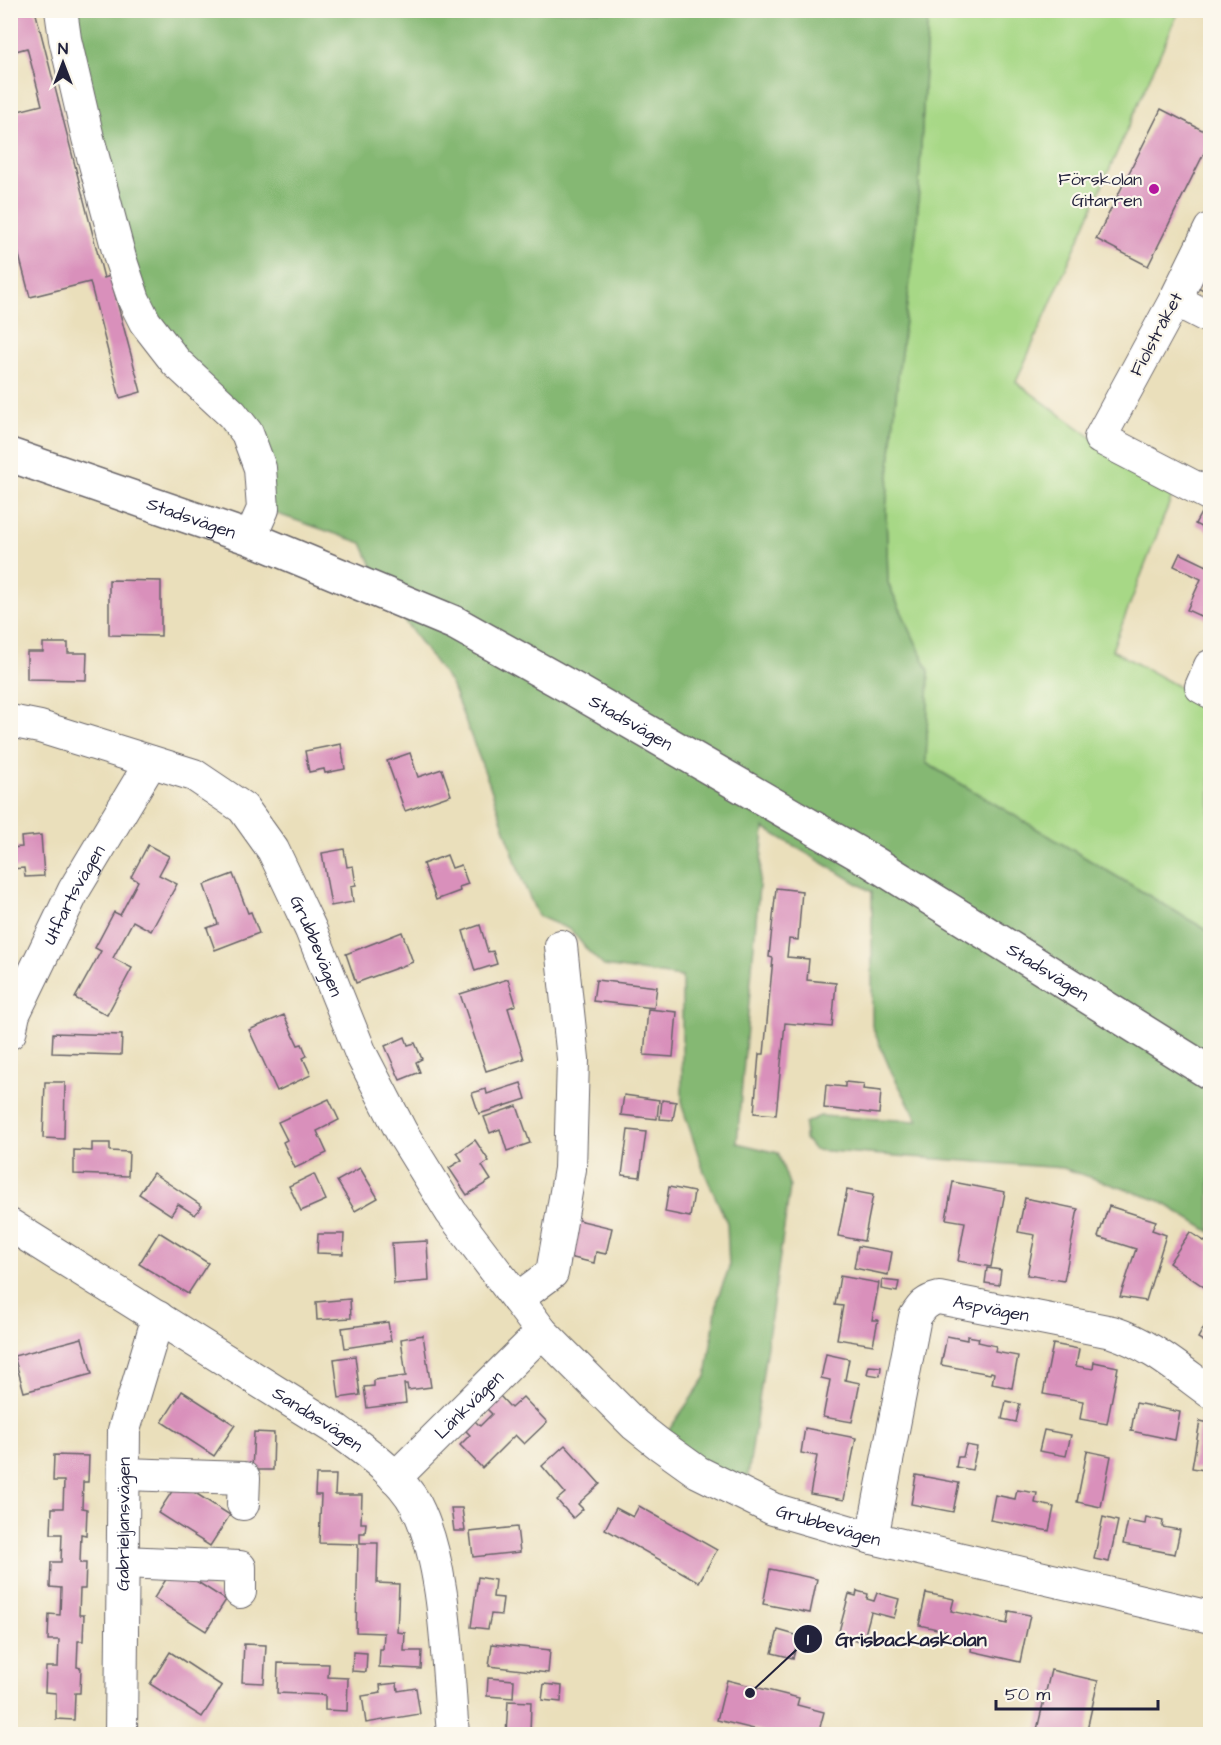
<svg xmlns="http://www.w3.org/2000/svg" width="1221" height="1745" viewBox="0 0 1221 1745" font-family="'Architects Daughter',sans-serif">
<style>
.green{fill:#a7d886;stroke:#647d60;stroke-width:1.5}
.forest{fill:#85b873;stroke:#546d57;stroke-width:1.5}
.building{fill:#d990bb}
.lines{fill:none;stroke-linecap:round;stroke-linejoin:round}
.minor-casing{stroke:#686468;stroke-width:34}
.major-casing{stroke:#686468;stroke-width:36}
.minor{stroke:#fff;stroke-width:32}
.major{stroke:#fff;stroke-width:33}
.poi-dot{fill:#b5179e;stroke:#fbf7ec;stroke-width:2}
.labels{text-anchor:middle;stroke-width:4.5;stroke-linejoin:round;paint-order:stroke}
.poi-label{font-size:18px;fill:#22223b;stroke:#fbf7ec;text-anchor:end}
.street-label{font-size:18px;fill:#22223b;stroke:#fbf7ec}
.leader{fill:none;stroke:#22223b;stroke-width:2}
.callout-dot{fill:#22223b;stroke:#fbf7ec;stroke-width:2}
.mark-label{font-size:18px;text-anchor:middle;font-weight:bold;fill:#fff}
.callout-label{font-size:20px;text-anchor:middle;font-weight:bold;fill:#22223b;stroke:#fbf7ec;stroke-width:4.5;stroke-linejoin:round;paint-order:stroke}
</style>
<rect width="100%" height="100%" fill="#fbf7ec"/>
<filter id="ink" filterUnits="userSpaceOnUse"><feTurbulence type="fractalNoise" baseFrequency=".0167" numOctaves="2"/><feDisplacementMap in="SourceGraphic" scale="12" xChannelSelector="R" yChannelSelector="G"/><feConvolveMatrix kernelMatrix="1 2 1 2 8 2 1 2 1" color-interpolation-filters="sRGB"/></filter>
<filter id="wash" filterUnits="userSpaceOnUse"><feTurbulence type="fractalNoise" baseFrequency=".008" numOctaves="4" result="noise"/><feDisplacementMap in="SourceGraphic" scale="24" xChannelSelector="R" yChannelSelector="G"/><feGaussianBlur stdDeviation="1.35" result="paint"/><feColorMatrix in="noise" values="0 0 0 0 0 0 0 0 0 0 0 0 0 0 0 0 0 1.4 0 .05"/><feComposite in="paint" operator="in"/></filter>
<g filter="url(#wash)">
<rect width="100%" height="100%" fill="#eadfbb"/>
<path class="green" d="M928,11H1179L1016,382L1172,496L1112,650L1210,704V932L926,763L929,671L888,583L886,510L897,385L917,224Z"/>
<path class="forest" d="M61,11H928L917,224L897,385L886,510L888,583L929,671L926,763L1210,932V1232L1160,1201L1063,1168L814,1150L805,1139V1123L820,1116L918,1121L890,1069L872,1026V892L764,828L737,1143L778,1153L790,1187L745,1496L659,1444L706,1377L718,1297L729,1268L727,1223L703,1169L682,1106V977L604,966L588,951L571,930L538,916L522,880L489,783L451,684L384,593L362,543L263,509L260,468L157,339Z"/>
<g id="blocks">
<g class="building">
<path d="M10,10H35L104,278L110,276L141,392L120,398L90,282L30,297L10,221V113L42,105L27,48L12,52Z"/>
<path d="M1161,109L1210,134V141L1148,266L1096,239Z"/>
<path d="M1210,247V294L1198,287Z"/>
<path d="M1202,511L1210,515V532L1195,524Z"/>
<path d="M1180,553L1207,566L1210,559L1209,620L1187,610L1201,579L1174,566Z"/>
<path d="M109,580L161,581V636L109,635Z"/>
<path d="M43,643H68V653H87L86,680L27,679V652H43Z"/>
<path d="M341,744L345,769L325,773L324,769L309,772L305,751Z"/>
<path d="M410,753L418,777L442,769L451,795L405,811L387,761Z"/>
<path d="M41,835L44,876L25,877L24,868L10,869V848L22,847L21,837Z"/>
<path d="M148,845L169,856L159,875L177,884L151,931L133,921L113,958L132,968L107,1015L75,998L101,951L95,948L114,912L120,915L138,881L131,877Z"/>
<path d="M344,849L347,867L353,866L356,885L351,886L353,902L331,906L322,853Z"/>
<path d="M447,855L452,868L461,865L468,884L459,887L460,891L436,900L423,864Z"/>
<path d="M233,874L248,913L251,912L259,933L215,950L207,928L218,924L204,885Z"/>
<path d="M776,888L802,891L798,940L789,939L787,957L809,959L807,980L836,983L832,1027L785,1023L776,1115L754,1113L759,1054H764L773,958L769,957Z"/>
<path d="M480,925L488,952L493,951L497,964L475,971L463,931Z"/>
<path d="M402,932L413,962L356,983L346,954Z"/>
<path d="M508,979L516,1005L508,1008L524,1059L486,1071L460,994Z"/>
<path d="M596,980L657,987L654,1008L593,1001Z"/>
<path d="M648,1009L677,1012L673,1057L644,1055Z"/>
<path d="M284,1015L298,1045L302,1044L307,1056L303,1058L311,1075L277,1091L249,1030Z"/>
<path d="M53,1033L122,1035L121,1055L52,1053Z"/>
<path d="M405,1037L408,1045L415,1043L422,1059L416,1062L420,1072L400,1080L385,1046Z"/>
<path d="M45,1082H65L64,1139L43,1138Z"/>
<path d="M845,1082L864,1084L863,1089L881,1091L879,1114L824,1108L826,1085L845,1087Z"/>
<path d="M521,1083L526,1099L479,1114L472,1093L486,1089L487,1094Z"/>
<path d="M624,1095L659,1100L657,1119L621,1115Z"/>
<path d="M329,1099L339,1120L317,1131L327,1153L295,1168L283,1142L287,1140L278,1122Z"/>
<path d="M662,1100L676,1102L673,1120L660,1119Z"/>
<path d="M517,1106L530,1143L507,1151L500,1129L490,1133L484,1117Z"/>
<path d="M628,1130L646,1132L640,1177L622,1175Z"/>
<path d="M475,1140L489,1161L482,1166L491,1180L467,1195L449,1168L462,1160L457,1153Z"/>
<path d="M92,1143H110V1151L129,1152L128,1176L74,1174V1150L92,1151Z"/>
<path d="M360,1168L378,1198L355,1211L337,1181Z"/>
<path d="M153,1173L202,1206L195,1215L178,1204L171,1215L139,1194Z"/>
<path d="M314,1174L326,1200L301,1211L289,1186Z"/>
<path d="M953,1182L1005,1192L991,1267L958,1261L965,1222L946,1219Z"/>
<path d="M669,1187L694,1192L690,1217L665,1212Z"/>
<path d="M847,1190L873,1195L864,1241L838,1236Z"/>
<path d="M1025,1198L1078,1209L1064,1281L1027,1275L1035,1235L1018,1232Z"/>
<path d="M1109,1206L1156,1221L1152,1230L1166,1235L1146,1301L1120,1297L1136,1249L1098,1237Z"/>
<path d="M574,1219L612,1228L606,1254L596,1252L594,1263L565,1256Z"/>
<path d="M159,1232L208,1263L188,1294L139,1264Z"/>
<path d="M1190,1232L1210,1245V1291L1169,1263Z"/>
<path d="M318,1234H344L343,1254L317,1253Z"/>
<path d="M427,1241L429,1281L394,1284L392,1243Z"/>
<path d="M858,1246L892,1252L888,1275L854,1268Z"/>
<path d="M987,1268L1001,1270L999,1285L985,1283Z"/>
<path d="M840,1276L879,1283L872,1320H878L873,1345L837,1339L843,1306L835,1305Z"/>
<path d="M882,1280L899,1282L897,1292L881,1289Z"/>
<path d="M350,1299L351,1318L317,1320L316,1302Z"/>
<path d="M1210,1317V1345L1198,1338Z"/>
<path d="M388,1322L391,1341L345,1348L342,1328Z"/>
<path d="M423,1335L431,1387L408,1390L407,1384H404L406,1403L367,1408L364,1387L374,1386V1380L406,1376L401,1339Z"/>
<path d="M947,1336L967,1340V1336L979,1338L978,1342L996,1346L995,1352L1018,1356L1012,1388L992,1384L994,1373L991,1372L990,1374L941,1365Z"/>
<path d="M82,1338L92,1374L24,1392L14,1356Z"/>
<path d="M1053,1344L1079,1349L1076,1366L1093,1369L1094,1362L1118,1367L1107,1424L1080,1419L1083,1401L1043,1394Z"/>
<path d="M826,1354L849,1359L845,1380L860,1383L852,1422L823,1417L830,1380L821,1378Z"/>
<path d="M355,1356L360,1395L339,1398L334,1359Z"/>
<path d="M869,1366L881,1367L880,1376L867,1374Z"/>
<path d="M182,1391L235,1425L214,1456L162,1422Z"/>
<path d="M500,1396L511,1408L523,1397L547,1422L524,1444L515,1435L482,1468L460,1445L470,1435L466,1431L475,1421L480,1426L492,1414L487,1409Z"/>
<path d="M1006,1401L1020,1404L1016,1422L1002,1419Z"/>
<path d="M1136,1403L1180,1412L1175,1440L1131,1431Z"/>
<path d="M1200,1421L1210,1423V1471L1192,1468Z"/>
<path d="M805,1428L856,1438L844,1500L810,1494L817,1456L801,1453Z"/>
<path d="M1044,1430L1071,1435L1066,1456L1039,1451Z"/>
<path d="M254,1432L274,1433L273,1470H252Z"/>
<path d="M565,1445L600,1484L578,1504L583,1509L573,1518L557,1500L565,1493L542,1466Z"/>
<path d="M966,1445L977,1447L972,1470L956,1467L958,1457H963Z"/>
<path d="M1087,1451L1111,1456L1101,1507L1077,1502Z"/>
<path d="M54,1455L89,1456L88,1482H83L82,1508L87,1509L86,1535L81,1534L80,1563H86L85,1589H80L79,1615H84L83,1641H78L77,1667L81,1668L80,1693H75L74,1720L56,1719V1693L45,1692L46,1667H58L59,1640H48L49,1614L60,1615L61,1588L50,1587L51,1562H61L62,1534H51L52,1508H63L64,1481H53Z"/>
<path d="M316,1475H336L335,1495H362L361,1523H366L365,1533H360V1543H378L377,1583L399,1584L397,1632L405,1633L404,1651H422L421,1669L379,1667L380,1649H383L384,1633L356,1632L358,1544L319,1543L321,1495H315Z"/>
<path d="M916,1475L959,1483L953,1512L911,1504Z"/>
<path d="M178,1482L230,1515L210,1546L158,1513Z"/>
<path d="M1017,1490L1037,1493L1035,1503L1054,1507L1049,1531L990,1520L995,1495L1015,1499Z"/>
<path d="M639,1506L717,1550L699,1582L605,1529L616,1508L633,1517Z"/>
<path d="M451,1508H462L465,1531H454Z"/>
<path d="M1103,1517L1118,1521L1109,1562L1094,1559Z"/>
<path d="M1146,1517L1163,1521L1162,1527L1180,1530L1175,1554L1123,1544L1128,1521L1145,1524Z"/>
<path d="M517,1527L520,1552L473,1557L470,1532Z"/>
<path d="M174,1567L226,1600L206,1631L154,1598Z"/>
<path d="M770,1569L817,1579L810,1613L763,1604Z"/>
<path d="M478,1577L495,1580L493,1597L503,1598L501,1615L491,1614L488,1629L471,1627Z"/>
<path d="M857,1591L868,1594L867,1599L874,1601L877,1593L899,1599L894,1618L871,1612L863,1642L838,1635L849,1594L856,1596Z"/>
<path d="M926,1593L954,1599L951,1611L978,1617L1007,1624L1009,1611L1030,1615L1020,1662L971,1651L972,1645L944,1638L946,1631L919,1625Z"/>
<path d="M778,1630L799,1636L793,1658L772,1653Z"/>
<path d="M244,1644L266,1645L264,1683L242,1682Z"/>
<path d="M492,1644L550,1650L548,1673L489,1666Z"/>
<path d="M170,1652L222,1686L202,1717L150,1684Z"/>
<path d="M353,1652L367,1653L366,1672L352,1671Z"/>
<path d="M278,1663L329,1664L328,1677L348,1678L347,1711L325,1710V1695L277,1693Z"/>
<path d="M1051,1670L1098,1681L1086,1734H1036Z"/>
<path d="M488,1678L514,1680L513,1698L487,1696Z"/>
<path d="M727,1680L799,1698L797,1705L824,1712L819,1731L832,1734H774L717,1720Z"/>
<path d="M397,1683L398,1691L416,1688L420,1714L366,1723L362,1696L381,1693L380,1685Z"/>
<path d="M544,1684L562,1686L561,1702L542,1700Z"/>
<path d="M508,1701L531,1702L530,1734H506Z"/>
<path d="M686,1730L703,1734H685Z"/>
</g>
</g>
</g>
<g filter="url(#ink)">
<use href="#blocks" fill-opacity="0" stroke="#686468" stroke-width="1.5"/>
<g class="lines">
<defs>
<g id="minor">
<path d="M61,10L65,39L88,138L120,258L134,300L145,322L176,362L232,414L247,433L260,468L263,509L250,538"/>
<path d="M1210,229L1175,300L1100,438L1210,495"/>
<path d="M1175,300L1210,318"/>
<path d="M1210,666L1201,687L1210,692"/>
<path id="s1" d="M10,721L40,727L194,775L243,808L273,850L285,875L311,930L361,1054L402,1133L451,1212L542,1332L635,1425L659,1444L698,1472L773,1509L872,1538L1210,1617"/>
<path id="s2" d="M10,1033L14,1014L74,890L151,762"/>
<path id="s3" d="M10,1225L337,1430C365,1451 399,1474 416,1505C447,1565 447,1667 453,1734"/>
<path d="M517,1299L552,1273L570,1169L573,1059L561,946"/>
<path d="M124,1474L244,1478L243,1504"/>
<path id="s4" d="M395,1478L542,1332"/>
<path id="s5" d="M872,1538L915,1317C922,1306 926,1301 939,1298L1112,1332C1151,1345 1177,1368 1210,1392"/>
<path d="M123,1562L240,1567V1592"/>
<path id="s6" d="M121,1734L124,1430L158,1317"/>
</g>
<g id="major">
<path id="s7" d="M10,455L250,538L455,623L577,691L871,861L1210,1073"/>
</g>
</defs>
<use href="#minor" class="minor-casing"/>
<use href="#major" class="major-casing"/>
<use href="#minor" class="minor"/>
<use href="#major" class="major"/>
</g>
</g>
<circle class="poi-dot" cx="1154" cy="189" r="6"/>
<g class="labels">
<g class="poi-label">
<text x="1142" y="185">Förskolan<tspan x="1142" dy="21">Gitarren</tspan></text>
</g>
<g class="street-label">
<text transform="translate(1156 334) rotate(-62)" y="6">Fiolstråket</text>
<text dy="6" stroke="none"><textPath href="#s7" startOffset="192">Stadsvägen</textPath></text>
<text dy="6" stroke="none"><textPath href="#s7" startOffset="678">Stadsvägen</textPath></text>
<text dy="6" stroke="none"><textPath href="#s2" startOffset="153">Utfartsvägen</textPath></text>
<text dy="6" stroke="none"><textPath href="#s1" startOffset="408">Grubbevägen</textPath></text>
<text dy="6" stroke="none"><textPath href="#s7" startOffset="1164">Stadsvägen</textPath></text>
<text dy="6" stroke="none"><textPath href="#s5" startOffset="310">Aspvägen</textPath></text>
<text dy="6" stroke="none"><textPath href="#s4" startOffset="104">Länkvägen</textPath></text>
<text dy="6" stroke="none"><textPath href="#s3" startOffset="364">Sandåsvägen</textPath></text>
<text dy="6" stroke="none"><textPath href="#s6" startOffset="210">Gabrieljansvägen</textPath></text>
<text dy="6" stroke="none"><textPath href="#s1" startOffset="1209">Grubbevägen</textPath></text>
</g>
</g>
<path class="leader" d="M750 1693L808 1639"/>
<g class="callout-dot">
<circle cx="750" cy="1693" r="6"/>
<circle cx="808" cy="1639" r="15"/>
</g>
<g class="mark-label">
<text x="808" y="1645">1</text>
</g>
<g class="callout-label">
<text x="911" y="1646">Grisbackaskolan</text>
</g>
<rect width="1221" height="1745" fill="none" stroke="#fbf7ec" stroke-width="36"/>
<g transform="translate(63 63)" stroke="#fbf7ec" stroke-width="4.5" paint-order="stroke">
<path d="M0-4.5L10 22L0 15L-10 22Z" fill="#22223b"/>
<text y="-9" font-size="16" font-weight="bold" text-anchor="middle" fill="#22223b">N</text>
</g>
<path d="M996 1700v9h162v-9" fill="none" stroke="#22223b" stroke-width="3"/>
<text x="1005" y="1700" font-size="18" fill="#22223b" stroke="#fbf7ec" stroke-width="4.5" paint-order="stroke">50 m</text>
</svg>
